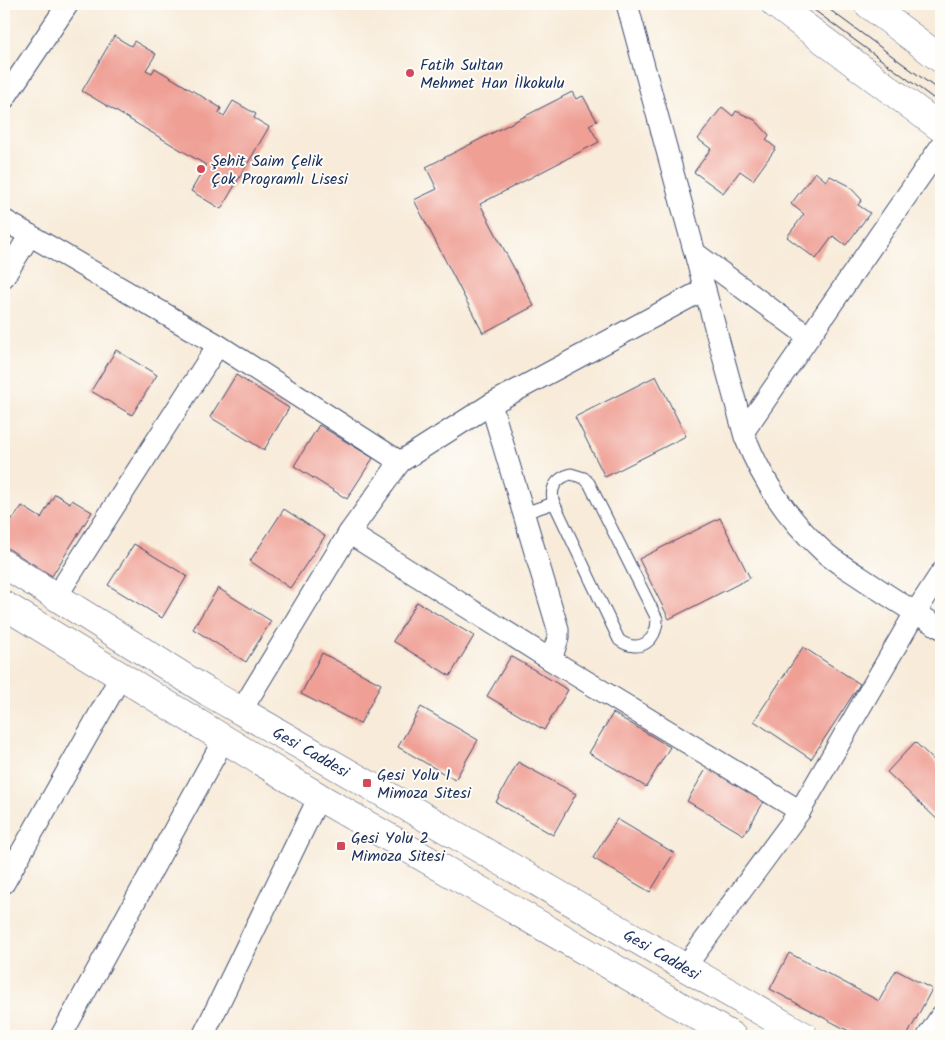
<svg xmlns="http://www.w3.org/2000/svg" width="945" height="1040" viewBox="0 0 945 1040" font-family="Kalam,sans-serif">
<style>
.building{fill:#ef9f94}
.lines{fill:none;stroke-linecap:round;stroke-linejoin:round}
.lane-casing{stroke:#3c4b70;stroke-width:13}
.street-casing{stroke:#3c4b70;stroke-width:23}
.secondary-casing{stroke:#3c4b70;stroke-width:29}
.lane{stroke:#fff;stroke-width:11}
.street{stroke:#fff;stroke-width:21}
.secondary{stroke:#fff;stroke-width:28}
.tram{stroke:#1b2f5e;stroke-width:1}
.poi-dot{fill:#d1495b;stroke:#fdfcf7;stroke-width:2}
.labels{text-anchor:middle;stroke-width:4;stroke-linejoin:round;paint-order:stroke}
.poi-label{font-size:16px;fill:#1b2f5e;stroke:#fdfcf7;text-anchor:start}
.street-label{font-size:16px;fill:#1b2f5e;stroke:#fdfcf7}
</style>
<rect width="100%" height="100%" fill="#fdfcf7"/>
<filter id="ink" filterUnits="userSpaceOnUse"><feTurbulence type="fractalNoise" baseFrequency=".02" numOctaves="2"/><feDisplacementMap in="SourceGraphic" scale="10" xChannelSelector="R" yChannelSelector="G"/><feConvolveMatrix kernelMatrix="1 2 1 2 8 2 1 2 1" color-interpolation-filters="sRGB"/></filter>
<filter id="wash" filterUnits="userSpaceOnUse"><feTurbulence type="fractalNoise" baseFrequency=".0096" numOctaves="4" result="noise"/><feDisplacementMap in="SourceGraphic" scale="20" xChannelSelector="R" yChannelSelector="G"/><feGaussianBlur stdDeviation="1.12" result="paint"/><feColorMatrix in="noise" values="0 0 0 0 0 0 0 0 0 0 0 0 0 0 0 0 0 1.4 0 .05"/><feComposite in="paint" operator="in"/></filter>
<g filter="url(#wash)">
<rect width="100%" height="100%" fill="#f8ebd9"/>
<g id="blocks">
<g class="building">
<path d="M114,36L131,46L134,41L156,54L146,70L152,73L155,68L221,108L219,113L224,116L233,101L256,114L254,118L269,127L221,209L191,191L206,165L82,91Z"/>
<path d="M572,92L576,99L583,96L597,121L589,125L599,142L480,204L534,306L483,333L414,200L437,189L426,167Z"/>
<path d="M722,107L733,116L736,111L755,120L769,135L766,140L776,148L753,180L740,171L723,193L694,172L711,149L698,139Z"/>
<path d="M815,172L826,181L830,176L848,185L862,200L858,205L870,213L846,245L833,236L816,259L787,237L804,214L791,204Z"/>
<path d="M116,350L157,375L132,415L91,391Z"/>
<path d="M236,375L289,408L264,450L210,417Z"/>
<path d="M656,376L686,436L605,477L575,417Z"/>
<path d="M319,425L373,458L347,499L294,466Z"/>
<path d="M55,494L70,503L72,500L92,512L52,576L4,546V513L13,519L22,506L41,518Z"/>
<path d="M284,509L325,536L290,588L250,561Z"/>
<path d="M720,518L750,578L669,619L639,559Z"/>
<path d="M134,544L187,576L162,618L108,585Z"/>
<path d="M218,588L271,621L246,662L193,629Z"/>
<path d="M417,602L474,636L450,676L393,641Z"/>
<path d="M803,647L860,684L811,759L754,721Z"/>
<path d="M322,653L381,684L360,724L301,694Z"/>
<path d="M511,656L568,690L544,730L487,696Z"/>
<path d="M421,707L478,740L455,780L398,747Z"/>
<path d="M613,713L670,747L646,787L589,753Z"/>
<path d="M915,742L941,767V823L887,772Z"/>
<path d="M711,761L768,795L744,835L687,801Z"/>
<path d="M518,762L576,794L553,835L496,802Z"/>
<path d="M617,819L674,853L650,892L593,858Z"/>
<path d="M789,953L879,1001L896,970L932,989L907,1036H858L770,989Z"/>
</g>
</g>
</g>
<g filter="url(#ink)">
<use href="#blocks" fill-opacity="0" stroke="#3c4b70" stroke-width="1"/>
<g class="lines">
<defs>
<g id="lane">
<path d="M571,474L584,478L589,483L657,619C657,642 638,654 619,640L554,503C549,489 556,478 571,474Z"/>
<path d="M524,513L554,503"/>
</g>
<g id="street">
<path d="M627,4L745,437C762,480 788,519 822,550C833,561 847,568 860,577C887,595 913,612 941,628"/>
<path d="M4,99L68,4"/>
<path d="M4,220L218,345L400,462L349,533L241,711"/>
<path d="M695,253L809,337"/>
<path d="M4,277L30,235"/>
<path d="M491,404L558,629V638L551,660"/>
<path d="M744,431L941,146"/>
<path d="M400,462L491,404L705,289"/>
<path d="M349,533L551,660L800,811"/>
<path d="M56,597L218,345"/>
<path d="M4,883L121,676"/>
<path d="M685,967L800,811L915,613L941,573"/>
<path d="M61,1036L224,739"/>
<path d="M203,1036L319,797"/>
<path d="M928,1036L941,1016"/>
</g>
<g id="secondary">
<path d="M775,4L941,128"/>
<path d="M868,4L941,59"/>
<path id="s1" d="M4,564L208,692L804,1036"/>
<path d="M4,605L319,797L732,1036"/>
</g>
</defs>
<use href="#lane" class="lane-casing"/>
<use href="#street" class="street-casing"/>
<use href="#secondary" class="secondary-casing"/>
<use href="#lane" class="lane"/>
<use href="#street" class="street"/>
<use href="#secondary" class="secondary"/>
<g class="tram">
<path d="M806,4L941,104"/>
<path d="M822,4L941,92"/>
</g>
</g>
</g>
<g class="poi-dot">
<circle cx="410" cy="73" r="5"/>
<circle cx="201" cy="169" r="5"/>
<rect x="362" y="778" width="10" height="10" rx="2.5"/>
<rect x="336" y="841" width="10" height="10" rx="2.5"/>
</g>
<g class="labels">
<g class="poi-label">
<text x="420" y="70">Fatih Sultan<tspan x="420" dy="18">Mehmet Han İlkokulu</tspan></text>
<text x="211" y="166">Şehit Saim Çelik<tspan x="211" dy="18">Çok Programlı Lisesi</tspan></text>
<text x="377" y="780">Gesi Yolu 1<tspan x="377" dy="18">Mimoza Sitesi</tspan></text>
<text x="351" y="843">Gesi Yolu 2<tspan x="351" dy="18">Mimoza Sitesi</tspan></text>
</g>
<g class="street-label">
<text dy="6" stroke="none"><textPath href="#s1" startOffset="360">Gesi Caddesi</textPath></text>
<text dy="6" stroke="none"><textPath href="#s1" startOffset="765">Gesi Caddesi</textPath></text>
</g>
</g>
<rect width="945" height="1040" fill="none" stroke="#fdfcf7" stroke-width="20"/>
</svg>
